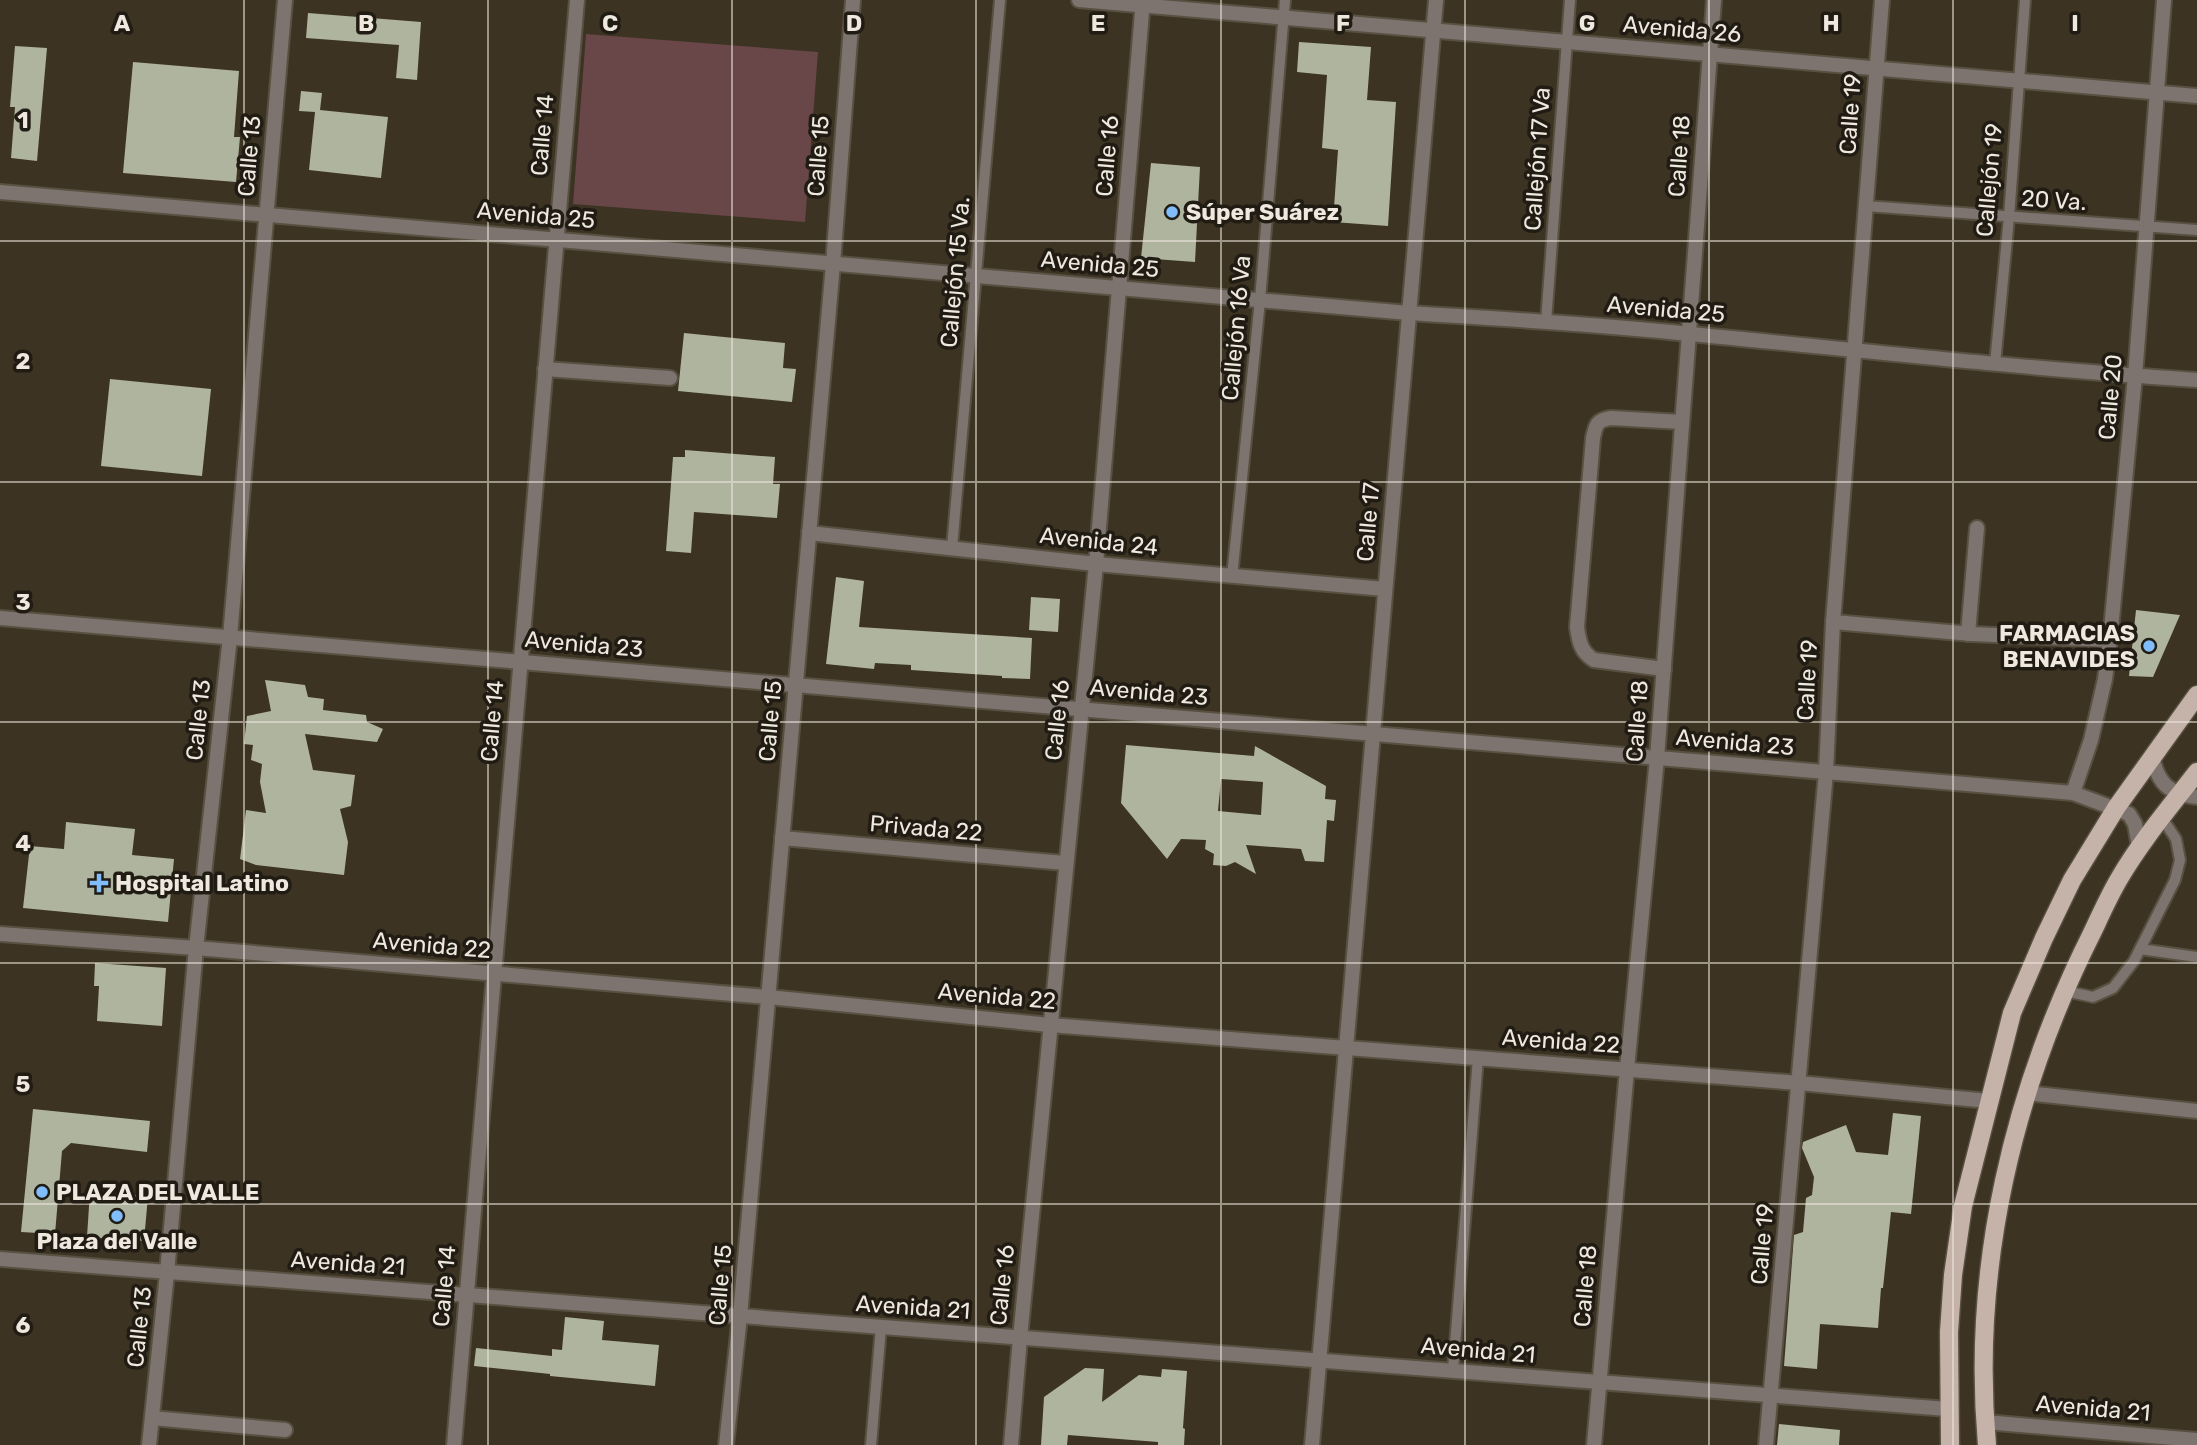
<svg xmlns="http://www.w3.org/2000/svg" width="2197" height="1445" viewBox="0 0 2197 1445" font-family="Rubik,sans-serif">
<style>
.green{fill:#694647}
.building{fill:#afb49f;fill-rule:evenodd}
.lines{fill:none;stroke-linecap:round;stroke-linejoin:round}
.service-casing{stroke:#585041;stroke-width:14}
.minor-casing{stroke:#585041;stroke-width:18}
.tertiary-casing{stroke:#585041;stroke-width:18}
.primary-casing{stroke:#585041;stroke-width:21}
.service{stroke:#7d746f;stroke-width:10}
.minor{stroke:#7d746f;stroke-width:14}
.tertiary{stroke:#7d746f;stroke-width:14}
.primary{stroke:#c5b3a9;stroke-width:18}
.grid{fill:none;stroke:#eee8de;stroke-width:2;stroke-opacity:0.55}
.poi-dot{fill:#80bdfa;stroke:#201c14;stroke-width:2.5}
.labels{text-anchor:middle;stroke-width:7;stroke-linejoin:round;paint-order:stroke}
.street-label{font-size:23px;fill:#eee8de;stroke:#201c14}
.poi-label{font-size:23px;font-weight:bold;fill:#eee8de;stroke:#201c14;text-anchor:start}
.grid-label{font-size:23px;text-anchor:middle;font-weight:bold;fill:#eee8de;stroke:#201c14;stroke-width:7;stroke-linejoin:round;paint-order:stroke}
</style>
<rect width="100%" height="100%" fill="#3c3323"/>
<path class="green" d="M586,34L818,52L805,222L573,204Z"/>
<g class="building">
<path d="M308,13L421,22L417,80L396,78L399,45L306,38Z"/>
<path d="M1299,42L1371,47L1367,100L1396,102L1388,226L1333,222L1338,150L1322,148L1327,75L1297,72Z"/>
<path d="M15,46L47,48L37,161L11,158L15,107H10Z"/>
<path d="M133,62L239,71L234,137H240L236,182L123,173Z"/>
<path d="M301,91L322,93L320,110L388,117L381,178L309,170L315,112L299,111Z"/>
<path d="M1151,163L1200,167L1195,262L1141,258Z"/>
<path d="M684,333L785,343L783,368L796,369L792,402L678,391Z"/>
<path d="M110,379L211,389L202,476L101,466Z"/>
<path d="M685,450L775,457L773,484H780L777,518L694,512L691,553L666,551L673,457H685Z"/>
<path d="M836,577L864,581L859,627L1032,638L1030,679L1002,678V676L911,670V665L875,663L874,669L826,664Z"/>
<path d="M1031,597L1060,599L1058,632L1029,630Z"/>
<path d="M2136,610L2180,615L2153,677L2129,676Z"/>
<path d="M265,680L305,685L308,697L324,699L323,710L366,715L367,722L383,729L377,742L305,734L313,770L355,775L351,806L340,809L348,842L344,875L256,865L240,859L246,810L266,813L260,782L262,764L251,760L253,745L244,744L247,716L271,711Z"/>
<path d="M1126,745L1254,756L1255,746L1326,786L1325,799L1336,800L1334,821L1327,820L1324,862L1305,861L1301,849L1246,845L1256,874L1235,862L1226,866L1213,865L1214,854L1205,849L1206,840L1181,839L1167,859L1121,803ZM1221,779L1263,782L1261,815L1218,811Z"/>
<path d="M66,822L135,829L132,855L174,859L168,922L23,908L30,846L64,849Z"/>
<path d="M95,963L166,968L162,1026L97,1021L99,986H94Z"/>
<path d="M33,1109L150,1121L147,1152L71,1143L62,1151L55,1234L21,1232Z"/>
<path d="M1893,1113L1921,1116L1911,1214L1891,1212L1883,1288H1881L1878,1328L1820,1324L1817,1369L1784,1366L1794,1235L1803,1232L1806,1198L1812,1195L1814,1177L1802,1148L1803,1142L1846,1125L1856,1152L1888,1155Z"/>
<path d="M90,1191L148,1196L144,1241L87,1237Z"/>
<path d="M565,1317L604,1321L602,1340L659,1345L655,1386L550,1376V1374L474,1366L476,1348L552,1356V1349L562,1350Z"/>
<path d="M1085,1368L1104,1369L1102,1402L1139,1375L1161,1377L1162,1369L1187,1371L1183,1428L1185,1429L1184,1445H1158V1442L1068,1435L1067,1445H1041L1044,1397Z"/>
<path d="M1779,1424L1840,1430L1839,1445H1777Z"/>
</g>
<g class="lines">
<defs>
<g id="service">
<path d="M1866,206L2197,230"/>
<path d="M1546,322L1570,0"/>
<path d="M1995,364L2009,217L2025,0"/>
<path d="M952,548L1000,0"/>
<path d="M1232,577L1260,300L1285,0"/>
<path d="M2140,949L2197,957"/>
<path d="M2065,991L2093,997L2113,988L2134,961L2175,880L2180,860L2176,839L2162,818"/>
<path d="M1453,1370L1478,1058"/>
<path d="M871,1445L881,1327"/>
</g>
<g id="minor">
<path d="M1079,0L2197,96"/>
<path d="M0,192L1409,313C1503,319 1596,324 1690,334C1859,350 2027,369 2197,380"/>
<path d="M545,369L670,378"/>
<path d="M809,533L1096,564L1385,589"/>
<path d="M0,618L2073,793L2129,814L2135,824L2139,847"/>
<path d="M1833,622L1972,634L2110,640"/>
<path d="M1968,634L1977,528"/>
<path d="M1664,669L1594,660C1581,652 1579,642 1577,627L1593,438C1596,424 1597,420 1611,418L1682,422"/>
<path d="M2152,756C2158,784 2169,794 2197,797"/>
<path d="M2073,793L2091,740L2105,679L2110,640L2135,376L2164,0"/>
<path d="M782,838L1065,863"/>
<path d="M0,934L196,948L768,997L1050,1025L1799,1083L1989,1101"/>
<path d="M0,1259L1948,1409"/>
<path d="M152,1418L285,1430"/>
<path d="M1985,1422L2197,1440"/>
<path d="M454,1445L577,0"/>
<path d="M726,1445L740,1316L833,264L853,0"/>
<path d="M1312,1445L1436,0"/>
<path d="M1766,1445L1826,772L1833,622L1882,0"/>
</g>
<g id="tertiary">
<path d="M2026,1093L2197,1111"/>
<path d="M149,1445L167,1273L196,948L230,637L285,0"/>
<path d="M1011,1445L1020,1338L1096,564L1143,0"/>
<path d="M1594,1445L1627,1069L1657,758L1714,0"/>
</g>
<g id="primary">
<path d="M1950,1445L1949,1332L1953,1275L1963,1206L2012,1013L2044,938L2072,880L2116,808L2197,695"/>
<path d="M1987,1445C1971,1267 2013,1090 2093,931C2101,914 2109,896 2119,879C2141,841 2170,807 2197,772"/>
</g>
</defs>
<use href="#service" class="service-casing"/>
<use href="#minor" class="minor-casing"/>
<use href="#tertiary" class="tertiary-casing"/>
<use href="#primary" class="primary-casing"/>
<use href="#service" class="service"/>
<use href="#minor" class="minor"/>
<use href="#tertiary" class="tertiary"/>
<use href="#primary" class="primary"/>
</g>
<path class="grid" d="M244,0V1445M488,0V1445M732,0V1445M976,0V1445M1221,0V1445M1465,0V1445M1709,0V1445M1953,0V1445M0,241H2197M0,482H2197M0,722H2197M0,963H2197M0,1204H2197"/>
<g class="poi-dot">
<circle cx="1172" cy="212" r="7"/>
<circle cx="2149" cy="646" r="7"/>
<path d="M95.5 872.5h7v7h7v7h-7v7h-7v-7h-7v-7h7z"/>
<circle cx="42" cy="1192" r="7"/>
<circle cx="117" cy="1216" r="7"/>
</g>
<g class="labels">
<g class="street-label">
<text transform="translate(1682 29) rotate(5)" y="8">Avenida 26</text>
<text transform="translate(1850 114) rotate(-86)" y="8">Calle 19</text>
<text transform="translate(542 135) rotate(-85)" y="8">Calle 14</text>
<text transform="translate(249 156) rotate(-85)" y="8">Calle 13</text>
<text transform="translate(818 156) rotate(-86)" y="8">Calle 15</text>
<text transform="translate(1107 156) rotate(-85)" y="8">Calle 16</text>
<text transform="translate(1679 156) rotate(-86)" y="8">Calle 18</text>
<text transform="translate(1537 159) rotate(-86)" y="8">Callejón 17 Va</text>
<text transform="translate(1989 180) rotate(-85)" y="8">Callejón 19</text>
<text transform="translate(2054 200) rotate(4)" y="8">20 Va.</text>
<text transform="translate(536 215) rotate(5)" y="8">Avenida 25</text>
<text transform="translate(1100 264) rotate(5)" y="8">Avenida 25</text>
<text transform="translate(955 272) rotate(-85)" y="8">Callejón 15 Va.</text>
<text transform="translate(1666 309) rotate(5)" y="8">Avenida 25</text>
<text transform="translate(1236 328) rotate(-85)" y="8">Callejón 16 Va</text>
<text transform="translate(2110 397) rotate(-85)" y="8">Calle 20</text>
<text transform="translate(1368 522) rotate(-85)" y="8">Calle 17</text>
<text transform="translate(1099 541) rotate(6)" y="8">Avenida 24</text>
<text transform="translate(584 644) rotate(5)" y="8">Avenida 23</text>
<text transform="translate(1807 680) rotate(-87)" y="8">Calle 19</text>
<text transform="translate(1149 692) rotate(5)" y="8">Avenida 23</text>
<text transform="translate(198 720) rotate(-84)" y="8">Calle 13</text>
<text transform="translate(1057 720) rotate(-84)" y="8">Calle 16</text>
<text transform="translate(492 721) rotate(-85)" y="8">Calle 14</text>
<text transform="translate(770 721) rotate(-85)" y="8">Calle 15</text>
<text transform="translate(1637 721) rotate(-86)" y="8">Calle 18</text>
<text transform="translate(1735 742) rotate(5)" y="8">Avenida 23</text>
<text transform="translate(926 828) rotate(5)" y="8">Privada 22</text>
<text transform="translate(432 945) rotate(5)" y="8">Avenida 22</text>
<text transform="translate(997 996) rotate(5)" y="8">Avenida 22</text>
<text transform="translate(1561 1041) rotate(4)" y="8">Avenida 22</text>
<text transform="translate(1762 1244) rotate(-85)" y="8">Calle 19</text>
<text transform="translate(348 1263) rotate(4)" y="8">Avenida 21</text>
<text transform="translate(720 1285) rotate(-85)" y="8">Calle 15</text>
<text transform="translate(1002 1285) rotate(-84)" y="8">Calle 16</text>
<text transform="translate(444 1286) rotate(-85)" y="8">Calle 14</text>
<text transform="translate(1585 1286) rotate(-85)" y="8">Calle 18</text>
<text transform="translate(913 1307) rotate(4)" y="8">Avenida 21</text>
<text transform="translate(139 1327) rotate(-84)" y="8">Calle 13</text>
<text transform="translate(1478 1350) rotate(5)" y="8">Avenida 21</text>
<text transform="translate(2093 1408) rotate(5)" y="8">Avenida 21</text>
</g>
<g class="poi-label">
<text x="1186" y="220">Súper Suárez</text>
<text x="2135" y="641" text-anchor="end">FARMACIAS<tspan x="2135" dy="26">BENAVIDES</tspan></text>
<text x="115" y="891">Hospital Latino</text>
<text x="56" y="1200">PLAZA DEL VALLE</text>
<text x="117" y="1249" text-anchor="middle">Plaza del Valle</text>
</g>
</g>
<g class="grid-label">
<text x="122" y="31">A</text>
<text x="366" y="31">B</text>
<text x="610" y="31">C</text>
<text x="854" y="31">D</text>
<text x="1098" y="31">E</text>
<text x="1343" y="31">F</text>
<text x="1587" y="31">G</text>
<text x="1831" y="31">H</text>
<text x="2075" y="31">I</text>
<text x="23" y="128">1</text>
<text x="23" y="369">2</text>
<text x="23" y="610">3</text>
<text x="23" y="851">4</text>
<text x="23" y="1092">5</text>
<text x="23" y="1333">6</text>
</g>
</svg>
